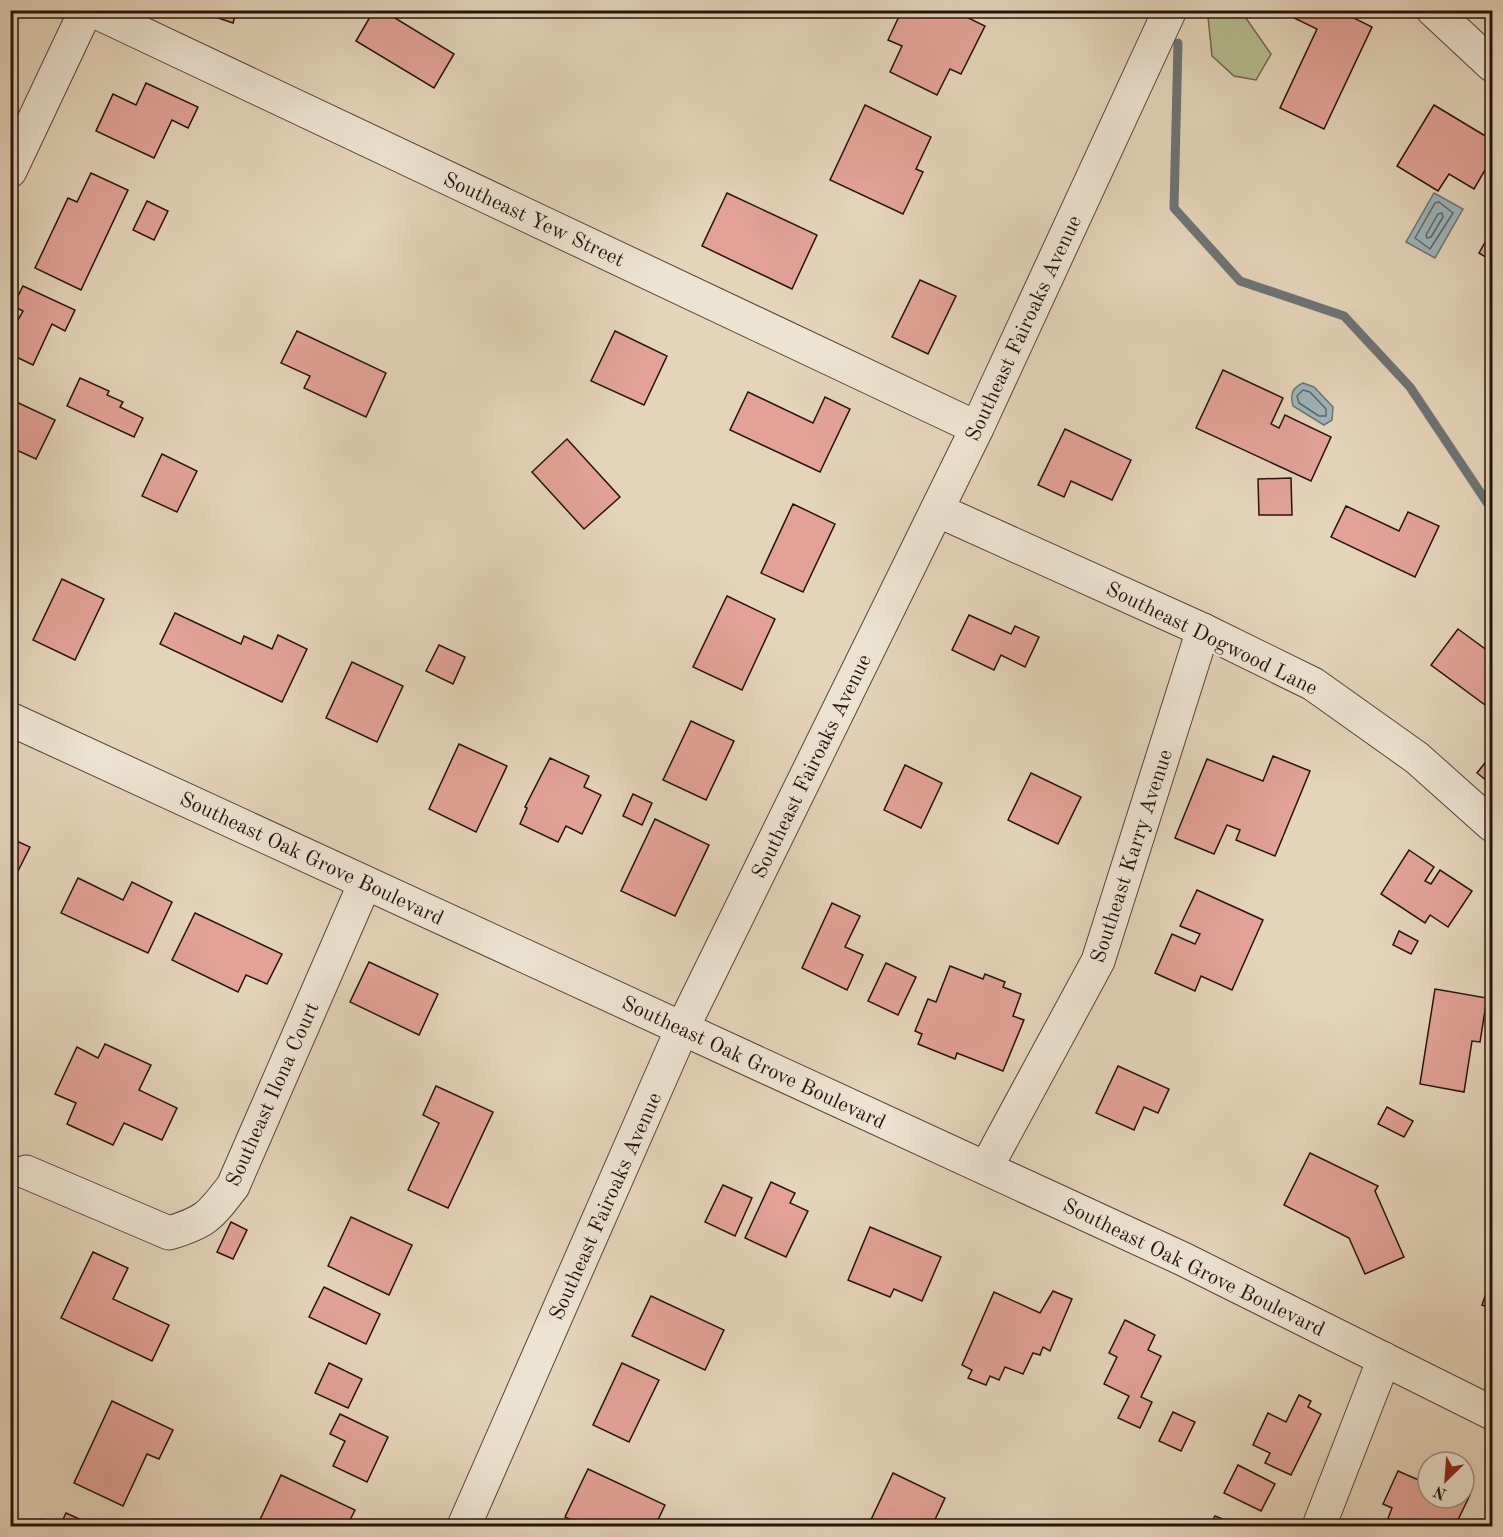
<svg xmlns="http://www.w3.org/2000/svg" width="1503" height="1537" viewBox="0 0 1503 1537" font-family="'Old Standard TT',serif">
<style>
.green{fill:#b5bc8f;stroke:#6e684d;stroke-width:1.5}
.water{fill:#9cb5bc;stroke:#6e7475;stroke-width:1.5}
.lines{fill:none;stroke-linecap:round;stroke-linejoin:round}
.shore{stroke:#626464;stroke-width:1.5}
.stream{stroke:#6e7475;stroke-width:9}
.building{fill:#e2a298;stroke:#28130b;stroke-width:1.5}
.minor-casing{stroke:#574337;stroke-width:35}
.minor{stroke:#ede3d2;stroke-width:33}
.labels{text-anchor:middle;stroke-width:5;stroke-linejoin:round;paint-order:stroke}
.street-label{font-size:21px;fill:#28130b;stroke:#ede3d2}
</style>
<rect width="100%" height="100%" fill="#e4d4ba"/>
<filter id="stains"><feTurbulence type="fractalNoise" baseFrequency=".00333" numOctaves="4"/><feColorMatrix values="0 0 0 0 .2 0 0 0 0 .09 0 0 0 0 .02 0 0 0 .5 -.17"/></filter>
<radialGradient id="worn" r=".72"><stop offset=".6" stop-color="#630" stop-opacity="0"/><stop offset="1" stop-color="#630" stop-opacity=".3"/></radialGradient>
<path class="green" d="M1211,11H1241L1271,54L1256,80L1234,76L1212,56L1208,17Z"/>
<g class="water">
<path d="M1434,193L1463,209L1435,258L1406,242Z"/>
<path d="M1303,383L1314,387L1333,407L1332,420L1324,425L1293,406C1290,394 1292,388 1303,383Z"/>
</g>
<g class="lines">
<g class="shore">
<path d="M1439,202L1453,213L1430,249L1415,238L1435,203Z"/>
<path d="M1442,213L1443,217L1431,237L1427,238L1426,235L1438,214Z"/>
<path d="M1303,390L1310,392L1326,409V416H1319L1299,403L1297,396Z"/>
</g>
<path class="stream" d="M1178,43L1174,208L1240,281L1344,316L1410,387L1492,510"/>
</g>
<g class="building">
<path d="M195,10H237L233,23Z"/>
<path d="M374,10H382L454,54L434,88L356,41Z"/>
<path d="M902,10H952L985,26L961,74L950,69L937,95L890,72L902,46L888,40Z"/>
<path d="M1278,10H1338L1372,27L1324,129L1280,108L1317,29Z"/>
<path d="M146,83L198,107L188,128L172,120L154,158L96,131L113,94L136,105Z"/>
<path d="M865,105L931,137L916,169L923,172L903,214L830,180Z"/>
<path d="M1434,105L1492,140V158L1474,189L1449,174L1438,191L1397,166Z"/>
<path d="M91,173L128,190L81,290L35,268L68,198L77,202Z"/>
<path d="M727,193L817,235L792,289L702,246Z"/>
<path d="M147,201L168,211L154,240L133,230Z"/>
<path d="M1492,230V261L1479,253Z"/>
<path d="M920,280L956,296L928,354L892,337Z"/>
<path d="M23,286L75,310L65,331L52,324L33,365L10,354V334L23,311L13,306Z"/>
<path d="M297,331L386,373L366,417L304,388L310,376L281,363Z"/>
<path d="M615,331L667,356L644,405L591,381Z"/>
<path d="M1223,370L1283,398L1271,424L1279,428L1285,415L1331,437L1311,481L1196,428Z"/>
<path d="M80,378L109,391L107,395L123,402L120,407L143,418L134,437L67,406Z"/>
<path d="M748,392L813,423L825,397L850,409L820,472L730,430Z"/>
<path d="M10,399L55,420L36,459L10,447Z"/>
<path d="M1065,429L1131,460L1112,500L1071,481L1064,497L1038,485Z"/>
<path d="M567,439L620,497L584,529L532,472Z"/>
<path d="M162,454L197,471L177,512L142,496Z"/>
<path d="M1291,478L1292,515H1259L1258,479Z"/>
<path d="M793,504L835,524L803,592L761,573Z"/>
<path d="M1346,506L1399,531L1408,512L1439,526L1415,577L1331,537Z"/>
<path d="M62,579L104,599L75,660L33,640Z"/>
<path d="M727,596L775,619L742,690L693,667Z"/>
<path d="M175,613L241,644L244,636L272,649L278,635L307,649L282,702L160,644Z"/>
<path d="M969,615L1011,634L1015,626L1039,637L1025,667L1001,655L994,670L952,650Z"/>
<path d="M1458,629L1492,654V710L1431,665Z"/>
<path d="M439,645L465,657L453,684L426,671Z"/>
<path d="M352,662L403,686L377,742L326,718Z"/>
<path d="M691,721L734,741L706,800L663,780Z"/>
<path d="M459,744L507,766L476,832L429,809Z"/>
<path d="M1492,754V785L1477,773Z"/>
<path d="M1273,756L1310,771L1275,856L1236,840L1240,830L1227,825L1214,854L1175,838L1207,759L1263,781Z"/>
<path d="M550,758L589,776L584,787L601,795L582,834L566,826L558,842L520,824L527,808L525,807Z"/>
<path d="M905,765L942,783L921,828L884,810Z"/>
<path d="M1031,773L1081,797L1058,844L1008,820Z"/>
<path d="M633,794L652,803L642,825L623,816Z"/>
<path d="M655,819L709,845L675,916L621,891Z"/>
<path d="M10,838L30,847L10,887Z"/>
<path d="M1409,850L1434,867L1425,881L1431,884L1440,870L1472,891L1448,927L1430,915L1425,923L1381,894Z"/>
<path d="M78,878L123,900L132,882L172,902L148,953L61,913Z"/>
<path d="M1197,890L1263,920L1232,990L1201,976L1195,991L1155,973L1172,934L1195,944L1200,934L1180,926Z"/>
<path d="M832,903L860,916L845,947L863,955L847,990L802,968Z"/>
<path d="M195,913L282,954L267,984L246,975L238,992L172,960Z"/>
<path d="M1399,931L1418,941L1411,954L1393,945Z"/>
<path d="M369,962L438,994L419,1035L350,1002Z"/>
<path d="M886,963L916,977L898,1015L868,1001Z"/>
<path d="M950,966L983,979L985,974L1005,982L1003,987L1021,994L1013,1016L1024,1020L1003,1071L957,1053L955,1059L918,1044L922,1034L915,1031L928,999L936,1002Z"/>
<path d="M1435,989L1487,998L1480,1042L1472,1041L1464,1092L1420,1084Z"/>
<path d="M105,1044L151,1065L139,1090L177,1108L162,1140L124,1123L113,1145L67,1124L76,1103L55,1094L77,1047L98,1058Z"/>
<path d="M1118,1066L1169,1089L1158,1113L1144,1107L1134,1130L1096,1113Z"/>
<path d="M436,1086L493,1112L448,1208L408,1190L439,1123L423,1115Z"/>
<path d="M1387,1107L1413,1121L1404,1137L1378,1124Z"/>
<path d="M1310,1153L1378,1186L1375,1191L1404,1257L1365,1274L1349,1238L1284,1205Z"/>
<path d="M771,1182L795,1193L790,1203L808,1211L786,1257L745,1238Z"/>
<path d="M723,1185L752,1198L735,1236L705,1222Z"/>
<path d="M351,1217L412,1245L389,1295L328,1266Z"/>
<path d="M231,1222L247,1230L233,1259L217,1252Z"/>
<path d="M870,1227L941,1257L922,1301L894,1289L890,1297L848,1280Z"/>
<path d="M93,1252L128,1268L113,1299L169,1325L152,1361L61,1318Z"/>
<path d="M1492,1276V1309L1482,1305Z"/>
<path d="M324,1287L380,1314L366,1344L309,1317Z"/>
<path d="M1053,1291L1072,1299L1050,1351L1043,1347L1040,1355L1033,1353L1023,1374L1005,1367L999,1380L990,1376L986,1385L968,1378L972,1370L962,1365L994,1292L1040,1313Z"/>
<path d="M651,1296L724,1330L705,1370L632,1336Z"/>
<path d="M1125,1320L1155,1335L1148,1350L1161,1356L1141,1397L1152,1402L1140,1428L1118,1418L1129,1396L1104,1384L1117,1357L1109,1353Z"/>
<path d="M329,1363L362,1379L348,1408L315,1393Z"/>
<path d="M622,1363L659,1380L629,1442L593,1425Z"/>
<path d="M1299,1395L1311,1401L1308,1407L1321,1414L1291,1475L1265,1463L1270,1453L1253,1445L1268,1413L1286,1422Z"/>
<path d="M112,1401L173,1430L159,1459L147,1454L123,1506L74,1483Z"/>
<path d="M1173,1412L1195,1422L1181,1451L1159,1441Z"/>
<path d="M340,1414L388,1437L367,1482L333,1466L345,1441L330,1434Z"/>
<path d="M1238,1465L1275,1484L1261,1511L1224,1493Z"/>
<path d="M588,1469L665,1505L655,1526H584L565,1517Z"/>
<path d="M1398,1471L1428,1484V1498H1464V1493L1470,1495L1455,1526H1385L1392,1508L1383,1504Z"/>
<path d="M893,1473L945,1498L932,1526H868Z"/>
<path d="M281,1475L355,1510L347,1526H257Z"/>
<path d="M66,1513L88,1523L87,1526H60Z"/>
<path d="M1215,1516L1239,1526H1210Z"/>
<path d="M1486,1518L1492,1521V1526H1483Z"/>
<path d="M42,1519L57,1526H39Z"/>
</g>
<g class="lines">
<defs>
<g id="minor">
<path d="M92,10L977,428"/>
<path d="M1433,10L1492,65"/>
<path d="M10,171L86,10"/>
<path d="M937,510L1203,630L1313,684L1417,758L1492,825"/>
<path d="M10,719L1183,1259L1492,1413"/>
<path d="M986,1168L1098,961L1203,630"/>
<path d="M26,1172L169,1233C206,1222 210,1216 233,1186L365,883"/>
<path d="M464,1526L682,1029L977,428L1170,10"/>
<path d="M1319,1526L1384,1359"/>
</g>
</defs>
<use href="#minor" class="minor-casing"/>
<use href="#minor" class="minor"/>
</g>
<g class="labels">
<g class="street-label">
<text transform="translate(534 219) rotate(25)" y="7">Southeast Yew Street</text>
<text transform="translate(1023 328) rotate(-65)" y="7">Southeast Fairoaks Avenue</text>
<text transform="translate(1212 638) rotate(26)" y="7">Southeast Dogwood Lane</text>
<text transform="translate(811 766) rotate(-64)" y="7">Southeast Fairoaks Avenue</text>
<text transform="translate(1131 856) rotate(-72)" y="7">Southeast Karry Avenue</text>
<text transform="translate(312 858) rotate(25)" y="7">Southeast Oak Grove Boulevard</text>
<text transform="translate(754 1062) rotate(25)" y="7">Southeast Oak Grove Boulevard</text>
<text transform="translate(272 1094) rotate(-66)" y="7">Southeast Ilona Court</text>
<text transform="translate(605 1206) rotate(-66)" y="7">Southeast Fairoaks Avenue</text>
<text transform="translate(1194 1267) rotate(26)" y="7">Southeast Oak Grove Boulevard</text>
</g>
</g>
<rect width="1503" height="1537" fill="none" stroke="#e4d4ba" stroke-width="36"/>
<rect x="12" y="12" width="1479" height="1513" fill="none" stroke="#28130b" stroke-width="3"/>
<rect x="18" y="18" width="1467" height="1501" fill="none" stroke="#28130b" stroke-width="1.5"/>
<g transform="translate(1446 1480) rotate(205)"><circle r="28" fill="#ede3d2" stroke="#9e9082" stroke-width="1.5"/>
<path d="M0-4.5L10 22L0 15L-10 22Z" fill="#8f2418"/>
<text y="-9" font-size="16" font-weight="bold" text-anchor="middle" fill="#28130b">N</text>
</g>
<rect width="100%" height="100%" filter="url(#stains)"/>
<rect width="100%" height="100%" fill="url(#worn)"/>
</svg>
